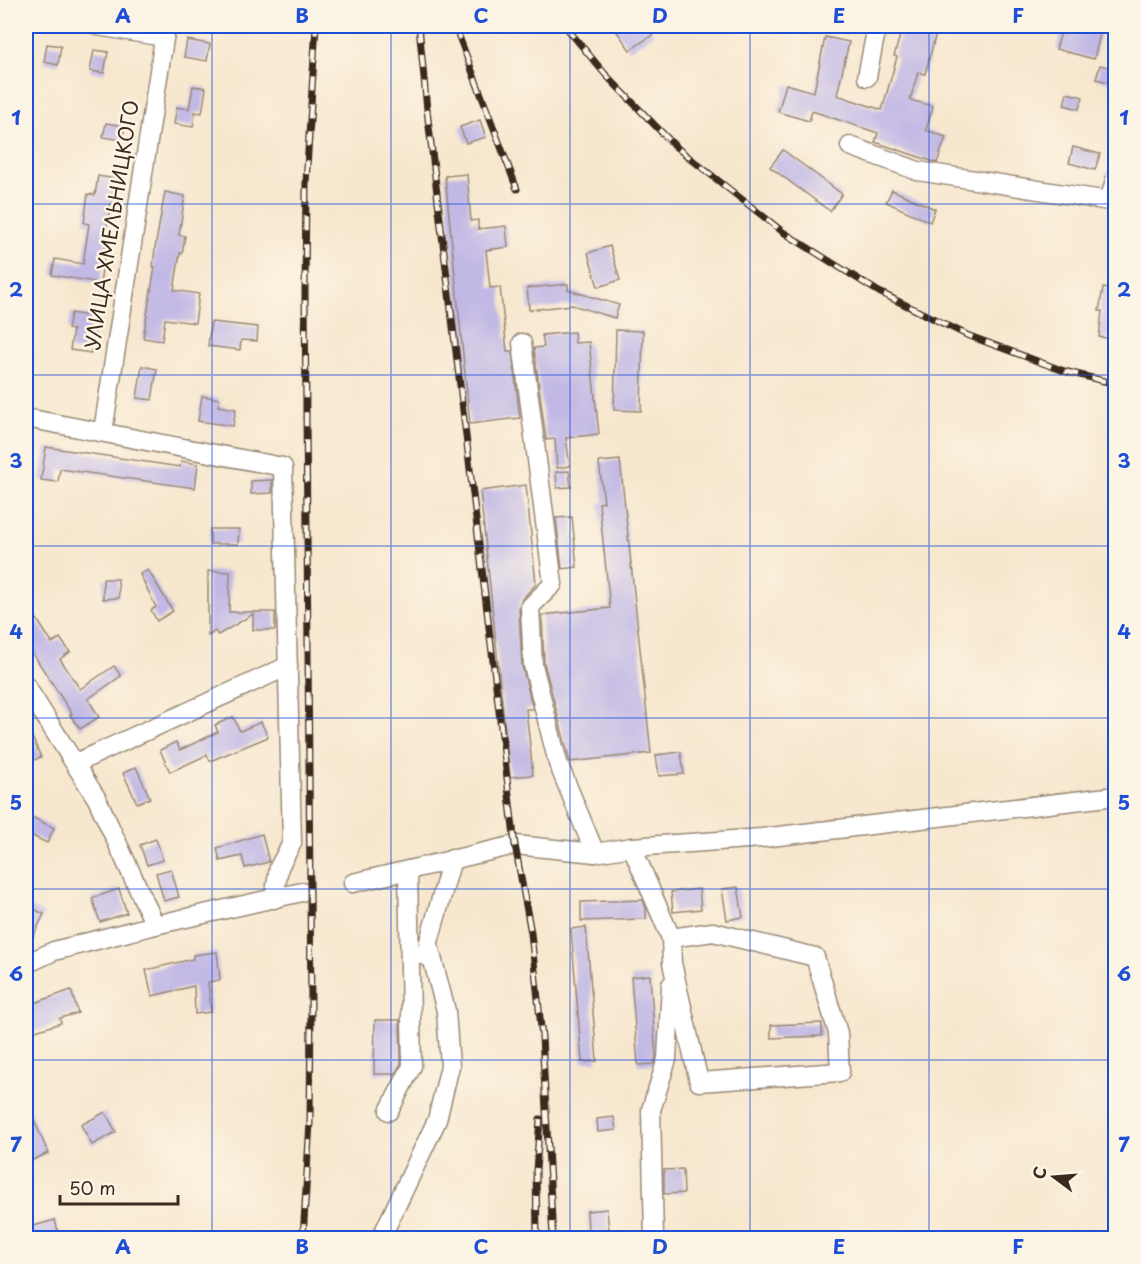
<svg xmlns="http://www.w3.org/2000/svg" width="1141" height="1264" viewBox="0 0 1141 1264" font-family="'Playpen Sans',sans-serif">
<style>
.building{fill:#c1b8e5}
.lines{fill:none;stroke-linecap:round;stroke-linejoin:round}
.minor-casing{stroke:#998876;stroke-width:21}
.minor{stroke:#fff;stroke-width:18}
.rail-casing{stroke:#3b2a1e;stroke-width:7}
.rail{stroke:#fcf5e5;stroke-width:4.5;stroke-dasharray:14;stroke-linecap:butt}
.grid{fill:none;stroke:#1d4ed8;stroke-width:1.5;stroke-opacity:0.55}
.labels{text-anchor:middle;stroke-width:5;stroke-linejoin:round;paint-order:stroke}
.street-label{font-size:20px;fill:#3b2a1e;stroke:#fcf5e5}
.neatline{fill:none;stroke:#1d4ed8;stroke-width:2}
.grid-label{font-size:20px;text-anchor:middle;font-weight:bold;fill:#1d4ed8}
</style>
<rect width="100%" height="100%" fill="#fcf5e5"/>
<filter id="ink" filterUnits="userSpaceOnUse"><feTurbulence type="fractalNoise" baseFrequency=".0167" numOctaves="2"/><feDisplacementMap in="SourceGraphic" scale="12" xChannelSelector="R" yChannelSelector="G"/><feConvolveMatrix kernelMatrix="1 2 1 2 8 2 1 2 1" color-interpolation-filters="sRGB"/></filter>
<filter id="wash" filterUnits="userSpaceOnUse"><feTurbulence type="fractalNoise" baseFrequency=".008" numOctaves="4" result="noise"/><feDisplacementMap in="SourceGraphic" scale="24" xChannelSelector="R" yChannelSelector="G"/><feGaussianBlur stdDeviation="1.35" result="paint"/><feColorMatrix in="noise" values="0 0 0 0 0 0 0 0 0 0 0 0 0 0 0 0 0 1.4 0 .05"/><feComposite in="paint" operator="in"/></filter>
<g filter="url(#wash)">
<rect width="100%" height="100%" fill="#f7e7ce"/>
<g id="blocks">
<g class="building">
<path d="M613,26H648L654,34L630,50Z"/>
<path d="M903,26H938L925,74L918,72L910,100L933,106L926,130L946,137L937,163L875,142L878,133L812,111L809,121L778,112L786,84L814,92L825,37L849,42L837,95L882,110L897,57L894,56Z"/>
<path d="M1063,26H1102L1094,59L1056,49Z"/>
<path d="M187,40L210,44L207,61L184,57Z"/>
<path d="M47,44L61,46L58,65L44,62Z"/>
<path d="M94,50L108,52L104,73L90,71Z"/>
<path d="M1100,65L1116,69V84L1096,79Z"/>
<path d="M193,86L206,88L202,113L195,112L193,127L174,124L177,107L189,109Z"/>
<path d="M1067,93L1083,97L1079,109L1064,105Z"/>
<path d="M480,120L486,137L466,143L460,127Z"/>
<path d="M106,123L125,126L122,140L103,137Z"/>
<path d="M1073,147L1100,154L1095,170L1069,163Z"/>
<path d="M783,150L842,194L830,211L770,167Z"/>
<path d="M467,174L471,221L478,220V229L506,226L508,247L486,250L490,288L500,287L507,351H512L520,418L470,424L445,176Z"/>
<path d="M98,176L116,179L106,230L108,231L100,283L52,275L55,259L83,264L89,224L84,223L88,194L95,195Z"/>
<path d="M892,190L935,209L930,222L886,202Z"/>
<path d="M165,192L185,196L179,235L185,236L182,254L180,253L174,290L199,294L195,323L165,319L162,341L143,338L155,267H153L155,248Z"/>
<path d="M610,246L620,280L598,287L588,253Z"/>
<path d="M568,284V290L619,305L615,318L572,305L529,310L527,288Z"/>
<path d="M1103,288L1116,290L1114,339L1099,337L1102,311H1099Z"/>
<path d="M71,313L96,317L91,353L70,350L73,330L68,329Z"/>
<path d="M211,322L258,327L257,341L241,340L240,350L208,346Z"/>
<path d="M616,330L643,331L641,411L614,410Z"/>
<path d="M574,332L575,343L589,342L599,434L566,438L570,466L557,468L555,439L546,440L534,348L544,347L542,335Z"/>
<path d="M142,366L157,369L152,400L137,398Z"/>
<path d="M202,396L220,399L218,406L236,409L233,426L198,421Z"/>
<path d="M46,447L180,467L181,461L198,464L195,488L60,469L58,482L41,480Z"/>
<path d="M620,460L651,753L570,762L544,663L542,615L610,608L599,503L604,502L599,462Z"/>
<path d="M569,471L571,487L557,488L556,472Z"/>
<path d="M272,480V493L251,494V481Z"/>
<path d="M526,485L536,584L522,599L519,608L522,666L533,709H526L533,775L510,777L480,491Z"/>
<path d="M572,517L577,567L562,569L556,518Z"/>
<path d="M210,529H239L238,544H210Z"/>
<path d="M148,570L173,611L157,621L151,610L156,607L140,574Z"/>
<path d="M208,571L230,572L229,612H275V630H253V614L218,635L215,631L208,636Z"/>
<path d="M103,579H118L119,598L103,599Z"/>
<path d="M26,602L52,643L60,638L70,652L60,659L80,689L114,666L121,676L88,699L99,717L80,729L70,715L72,714L26,643Z"/>
<path d="M233,717L240,731L261,722L268,737L210,761L207,755L170,772L160,750L176,742L180,750L218,732L215,725Z"/>
<path d="M26,724L41,757L26,764Z"/>
<path d="M681,752L684,774L659,776L656,755Z"/>
<path d="M136,767L150,798L137,803L123,773Z"/>
<path d="M26,814L54,828L47,843L26,833Z"/>
<path d="M262,834L269,862L245,868L242,856L220,861L217,848Z"/>
<path d="M156,839L163,860L147,865L140,845Z"/>
<path d="M171,869L179,897L164,901L156,873Z"/>
<path d="M738,887L743,917L727,920L722,889Z"/>
<path d="M119,889L127,913L100,922L92,898Z"/>
<path d="M699,889L701,909L673,912L671,892Z"/>
<path d="M643,900L646,908V919L581,921V902Z"/>
<path d="M26,905L44,914L26,951Z"/>
<path d="M586,927L597,1061L582,1062L571,929Z"/>
<path d="M217,952L220,980L208,982L211,1012L195,1014L194,986L152,996L146,970L193,959V955Z"/>
<path d="M650,975L656,1057L654,1064L638,1065L631,977Z"/>
<path d="M71,990L78,1013L60,1018L61,1023L26,1034V1006Z"/>
<path d="M375,1020H400L401,1063L395,1074H374Z"/>
<path d="M822,1023V1036L771,1038V1025Z"/>
<path d="M26,1101L48,1153L26,1163Z"/>
<path d="M105,1112L116,1132L92,1145L81,1125Z"/>
<path d="M614,1117L616,1130L598,1132L597,1119Z"/>
<path d="M683,1169L684,1193L664,1194V1170Z"/>
<path d="M607,1209L609,1231L588,1232L587,1211Z"/>
<path d="M55,1220L60,1239H26V1228Z"/>
</g>
</g>
</g>
<g filter="url(#ink)">
<use href="#blocks" fill-opacity="0" stroke="#998876" stroke-width="1.5"/>
<g class="lines">
<defs>
<g id="minor">
<path d="M98,26L164,37"/>
<path d="M867,77L877,26"/>
<path d="M850,146L918,171L1109,201L1116,177"/>
<path d="M522,343L553,584L530,607L533,665L558,763L595,853"/>
<path d="M26,418L283,467L292,843L279,867L274,899"/>
<path d="M103,431L166,26"/>
<path d="M26,686L97,799L155,925"/>
<path d="M76,763L288,666"/>
<path d="M632,847L671,938L672,963L699,1082L840,1072L838,1033L815,957L713,932L671,938"/>
<path d="M353,883L515,845L595,853L632,847L762,838L1116,796"/>
<path d="M425,956L452,859"/>
<path d="M26,964L54,951L155,925L302,892"/>
<path d="M389,1111L412,1066L408,870"/>
<path d="M381,1238L437,1120L450,1066L446,1011L429,946"/>
<path d="M654,1238L651,1110L667,1059L671,985"/>
</g>
</defs>
<use href="#minor" class="minor-casing"/>
<use href="#minor" class="minor"/>
<defs>
<g id="rail">
<path d="M419,26L427,110L515,845L531,933L542,1037L553,1238"/>
<path d="M455,26L517,189"/>
<path d="M565,26L605,74L676,147L783,232L879,292L967,335L1064,371L1116,384"/>
<path d="M303,1238L310,1122L311,1007L305,294L306,183L316,26"/>
<path d="M537,1238L536,1170L540,1119"/>
</g>
</defs>
<use href="#rail" class="rail-casing"/>
<use href="#rail" class="rail"/>
</g>
</g>
<path class="grid" d="M212,26V1238M391,26V1238M570,26V1238M750,26V1238M929,26V1238M26,204H1116M26,375H1116M26,546H1116M26,718H1116M26,889H1116M26,1060H1116"/>
<g class="labels">
<g class="street-label">
<text transform="translate(112 225) rotate(-81)" y="7">УЛИЦА ХМЕЛЬНИЦКОГО</text>
</g>
</g>
<rect width="1141" height="1264" fill="none" stroke="#fcf5e5" stroke-width="66"/>
<g transform="translate(1054 1177) rotate(286)" stroke="#fcf5e5" stroke-width="4.5" paint-order="stroke">
<path d="M0-4.5L10 22L0 15L-10 22Z" fill="#3b2a1e"/>
<text y="-9" font-size="16" font-weight="bold" text-anchor="middle" fill="#3b2a1e">С</text>
</g>
<path d="M60 1195v9h118v-9" fill="none" stroke="#3b2a1e" stroke-width="3"/>
<text x="69" y="1195" font-size="18" fill="#3b2a1e" stroke="#fcf5e5" stroke-width="4.5" paint-order="stroke">50 m</text>
<rect x="33" y="33" width="1075" height="1198" class="neatline"/>
<g class="grid-label">
<text x="123" y="23">A</text>
<text x="302" y="23">B</text>
<text x="481" y="23">C</text>
<text x="660" y="23">D</text>
<text x="839" y="23">E</text>
<text x="1018" y="23">F</text>
<text x="16" y="125">1</text>
<text x="1124" y="125">1</text>
<text x="16" y="297">2</text>
<text x="1124" y="297">2</text>
<text x="16" y="468">3</text>
<text x="1124" y="468">3</text>
<text x="16" y="639">4</text>
<text x="1124" y="639">4</text>
<text x="16" y="810">5</text>
<text x="1124" y="810">5</text>
<text x="16" y="981">6</text>
<text x="1124" y="981">6</text>
<text x="16" y="1152">7</text>
<text x="1124" y="1152">7</text>
<text x="123" y="1254">A</text>
<text x="302" y="1254">B</text>
<text x="481" y="1254">C</text>
<text x="660" y="1254">D</text>
<text x="839" y="1254">E</text>
<text x="1018" y="1254">F</text>
</g>
</svg>
